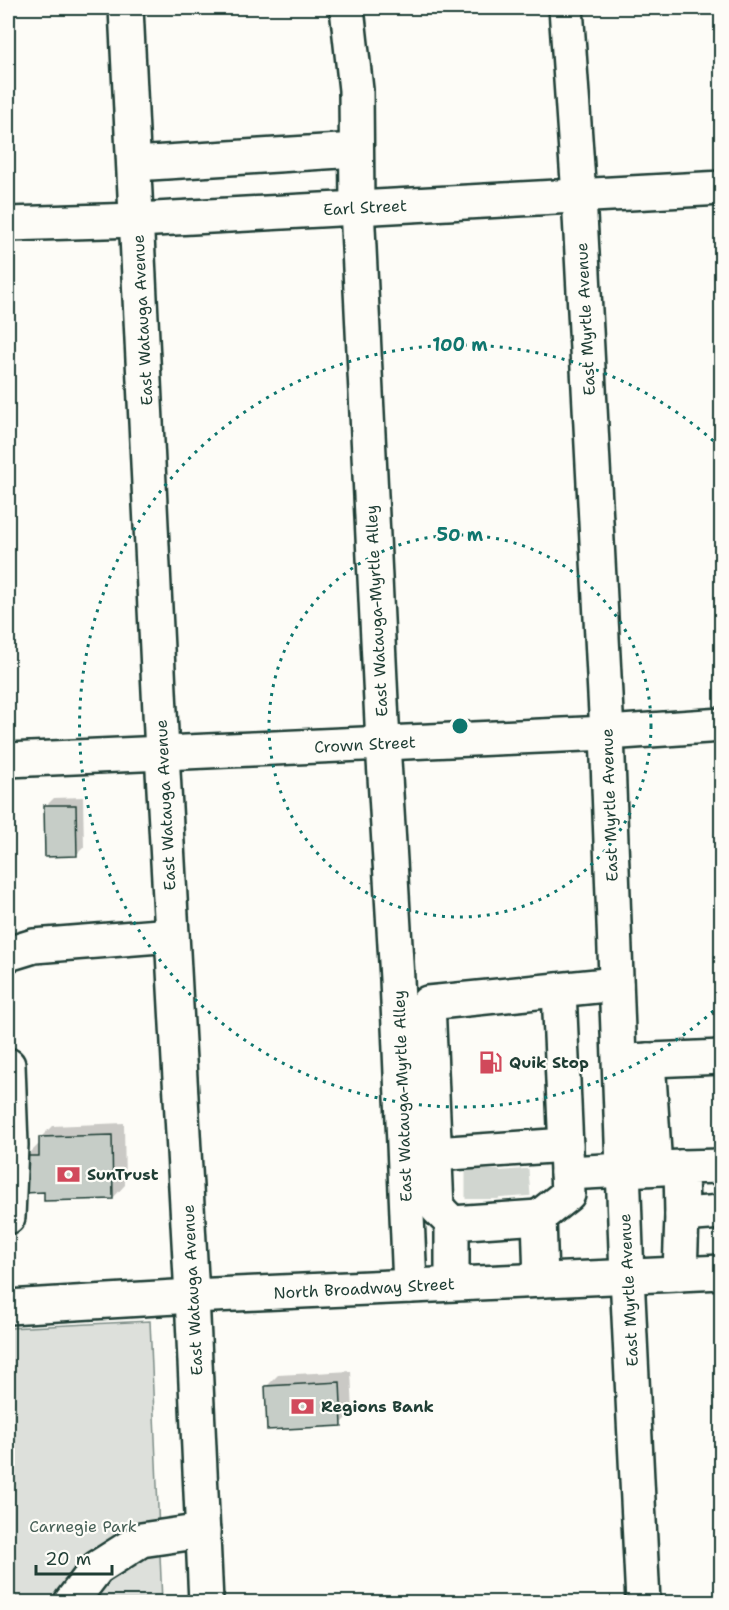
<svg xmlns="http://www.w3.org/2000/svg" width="729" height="1610" viewBox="0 0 729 1610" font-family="'Shantell Sans',sans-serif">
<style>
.green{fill:#dde0db;stroke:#7e8e88;stroke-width:1.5}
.shadow{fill:#0003}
.building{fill:#c6cdc7;stroke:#1f3d34;stroke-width:1.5}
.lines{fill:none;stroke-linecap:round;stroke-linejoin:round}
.minor-tunnel{stroke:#d1d6d0;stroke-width:33;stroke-dasharray:33 16;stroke-linecap:butt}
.minor-casing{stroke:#1f3d34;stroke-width:38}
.major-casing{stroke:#1f3d34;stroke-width:38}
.minor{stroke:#fdfcf7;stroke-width:33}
.major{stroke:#fdfcf7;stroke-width:33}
.ring{fill:none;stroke:#0f766e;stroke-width:3;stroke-dasharray:3 6}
.labels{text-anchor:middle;stroke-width:4.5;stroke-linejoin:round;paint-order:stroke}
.street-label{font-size:16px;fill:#1f3d34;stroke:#fdfcf7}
.poi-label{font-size:16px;font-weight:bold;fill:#1f3d34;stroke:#fdfcf7;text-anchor:start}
.park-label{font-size:16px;fill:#455e55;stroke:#fdfcf7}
.centre{fill:#0f766e;stroke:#fdfcf7;stroke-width:3}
.ring-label{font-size:18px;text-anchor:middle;font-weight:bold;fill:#0f766e;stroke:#fdfcf7;stroke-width:4.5;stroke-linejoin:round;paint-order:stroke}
</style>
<rect width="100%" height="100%" fill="#fdfcf7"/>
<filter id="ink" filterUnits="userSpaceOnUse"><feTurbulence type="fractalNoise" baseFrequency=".0167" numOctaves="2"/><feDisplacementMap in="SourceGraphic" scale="12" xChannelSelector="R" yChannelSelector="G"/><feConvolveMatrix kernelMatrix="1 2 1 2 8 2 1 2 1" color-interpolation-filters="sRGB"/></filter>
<g filter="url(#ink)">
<path class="green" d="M150,1321L162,1602H8V1328Z"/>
<g class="shadow">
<path d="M83,797L84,847L76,855L46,806L54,798Z"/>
<path d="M124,1123L125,1185L113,1198L45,1191L26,1157L38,1145H40V1138L52,1126Z"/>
<path d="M351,1371L353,1412L341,1424L266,1387L278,1375Z"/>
</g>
<g class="building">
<path d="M44,805H76L77,856L45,857Z"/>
<path d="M112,1135L113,1199L44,1201V1192L25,1193L24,1156H39V1137Z"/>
<path d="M340,1382L342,1426L267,1430L265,1386Z"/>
</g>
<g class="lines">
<g class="minor-tunnel">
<path d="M482,1170V1199"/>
<path d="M512,1170L514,1197"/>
</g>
<defs>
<g id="minor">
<path d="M126,8L162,753L192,1296L722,1272"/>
<path d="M347,8L356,90L357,207L383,743L397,979L410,1286"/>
<path d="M566,8L579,196L607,733L627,1276L643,1602"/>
<path d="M134,164L356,150"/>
<path d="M8,224L137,220L722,188"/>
<path d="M8,760L607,733L722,725"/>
<path d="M8,954L34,946L172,935"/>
<path d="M648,1060L655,1168"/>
<path d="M627,1061L722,1057"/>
<path d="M8,1065L11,1145L8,1217"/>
<path d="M435,1154L566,1145"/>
<path d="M722,1166L681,1167L682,1215L722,1212"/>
<path d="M567,1173L681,1167"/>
<path d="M539,1217L568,1194L559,990"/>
<path d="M452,1223L437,1208L428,1003L616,984"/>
<path d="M680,1274L682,1215"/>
<path d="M452,1283V1223L539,1217L541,1280"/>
<path d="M71,1602L97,1568L141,1540L203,1531"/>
</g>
<path id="major" d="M8,1307L192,1296L206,1602"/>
</defs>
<use href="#minor" class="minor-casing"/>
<use href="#major" class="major-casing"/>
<use href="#minor" class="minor"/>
<use href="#major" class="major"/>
</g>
</g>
<g class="ring">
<circle cx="460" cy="726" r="191"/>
<path d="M720 1005A381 381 0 1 1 720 447"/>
</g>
<defs>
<symbol id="fuel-bare" viewBox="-9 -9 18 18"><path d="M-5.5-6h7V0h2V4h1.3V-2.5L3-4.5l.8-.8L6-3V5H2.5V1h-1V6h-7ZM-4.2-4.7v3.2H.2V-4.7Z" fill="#d1495b" stroke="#fdfcf7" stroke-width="2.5" paint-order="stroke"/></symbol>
<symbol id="bank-bare" viewBox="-9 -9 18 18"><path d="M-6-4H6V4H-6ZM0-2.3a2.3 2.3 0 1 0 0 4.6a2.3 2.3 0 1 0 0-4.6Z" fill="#d1495b" stroke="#fdfcf7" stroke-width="2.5" paint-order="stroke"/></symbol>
</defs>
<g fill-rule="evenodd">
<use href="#fuel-bare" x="474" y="1046" width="33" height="33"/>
<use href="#bank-bare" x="52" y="1158" width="33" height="33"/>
<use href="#bank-bare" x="286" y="1390" width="33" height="33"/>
</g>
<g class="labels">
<g class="street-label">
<text transform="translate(365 207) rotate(-3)" y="6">Earl Street</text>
<text transform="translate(585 319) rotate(-93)" y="6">East Myrtle Avenue</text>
<text transform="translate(142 320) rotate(-93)" y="6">East Watauga Avenue</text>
<text transform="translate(376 611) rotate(-93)" y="6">East Watauga-Myrtle Alley</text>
<text transform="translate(365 744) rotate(-3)" y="6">Crown Street</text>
<text transform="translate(165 805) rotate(-93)" y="6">East Watauga Avenue</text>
<text transform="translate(609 805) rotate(-92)" y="6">East Myrtle Avenue</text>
<text transform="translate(402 1096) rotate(-92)" y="6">East Watauga-Myrtle Alley</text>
<text transform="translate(364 1288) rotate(-3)" y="6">North Broadway Street</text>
<text transform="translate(192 1290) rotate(-93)" y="6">East Watauga Avenue</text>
<text transform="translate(628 1290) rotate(-93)" y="6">East Myrtle Avenue</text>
</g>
<g class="poi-label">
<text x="509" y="1068">Quik Stop</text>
<text x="87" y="1180">SunTrust</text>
<text x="321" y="1412">Regions Bank</text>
</g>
<g class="park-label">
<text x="83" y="1532">Carnegie Park</text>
</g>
</g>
<circle cx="460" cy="726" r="9" class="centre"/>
<g class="ring-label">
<text x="460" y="351">100 m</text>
<text x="460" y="541">50 m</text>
</g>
<rect width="729" height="1610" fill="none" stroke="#fdfcf7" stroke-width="30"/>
<rect x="15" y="15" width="699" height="1580" fill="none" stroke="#1f3d34" stroke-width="2" filter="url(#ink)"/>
<path d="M36 1565v9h76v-9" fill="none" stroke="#1f3d34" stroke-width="3"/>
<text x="45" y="1565" font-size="18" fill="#1f3d34" stroke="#fdfcf7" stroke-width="4.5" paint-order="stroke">20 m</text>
</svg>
